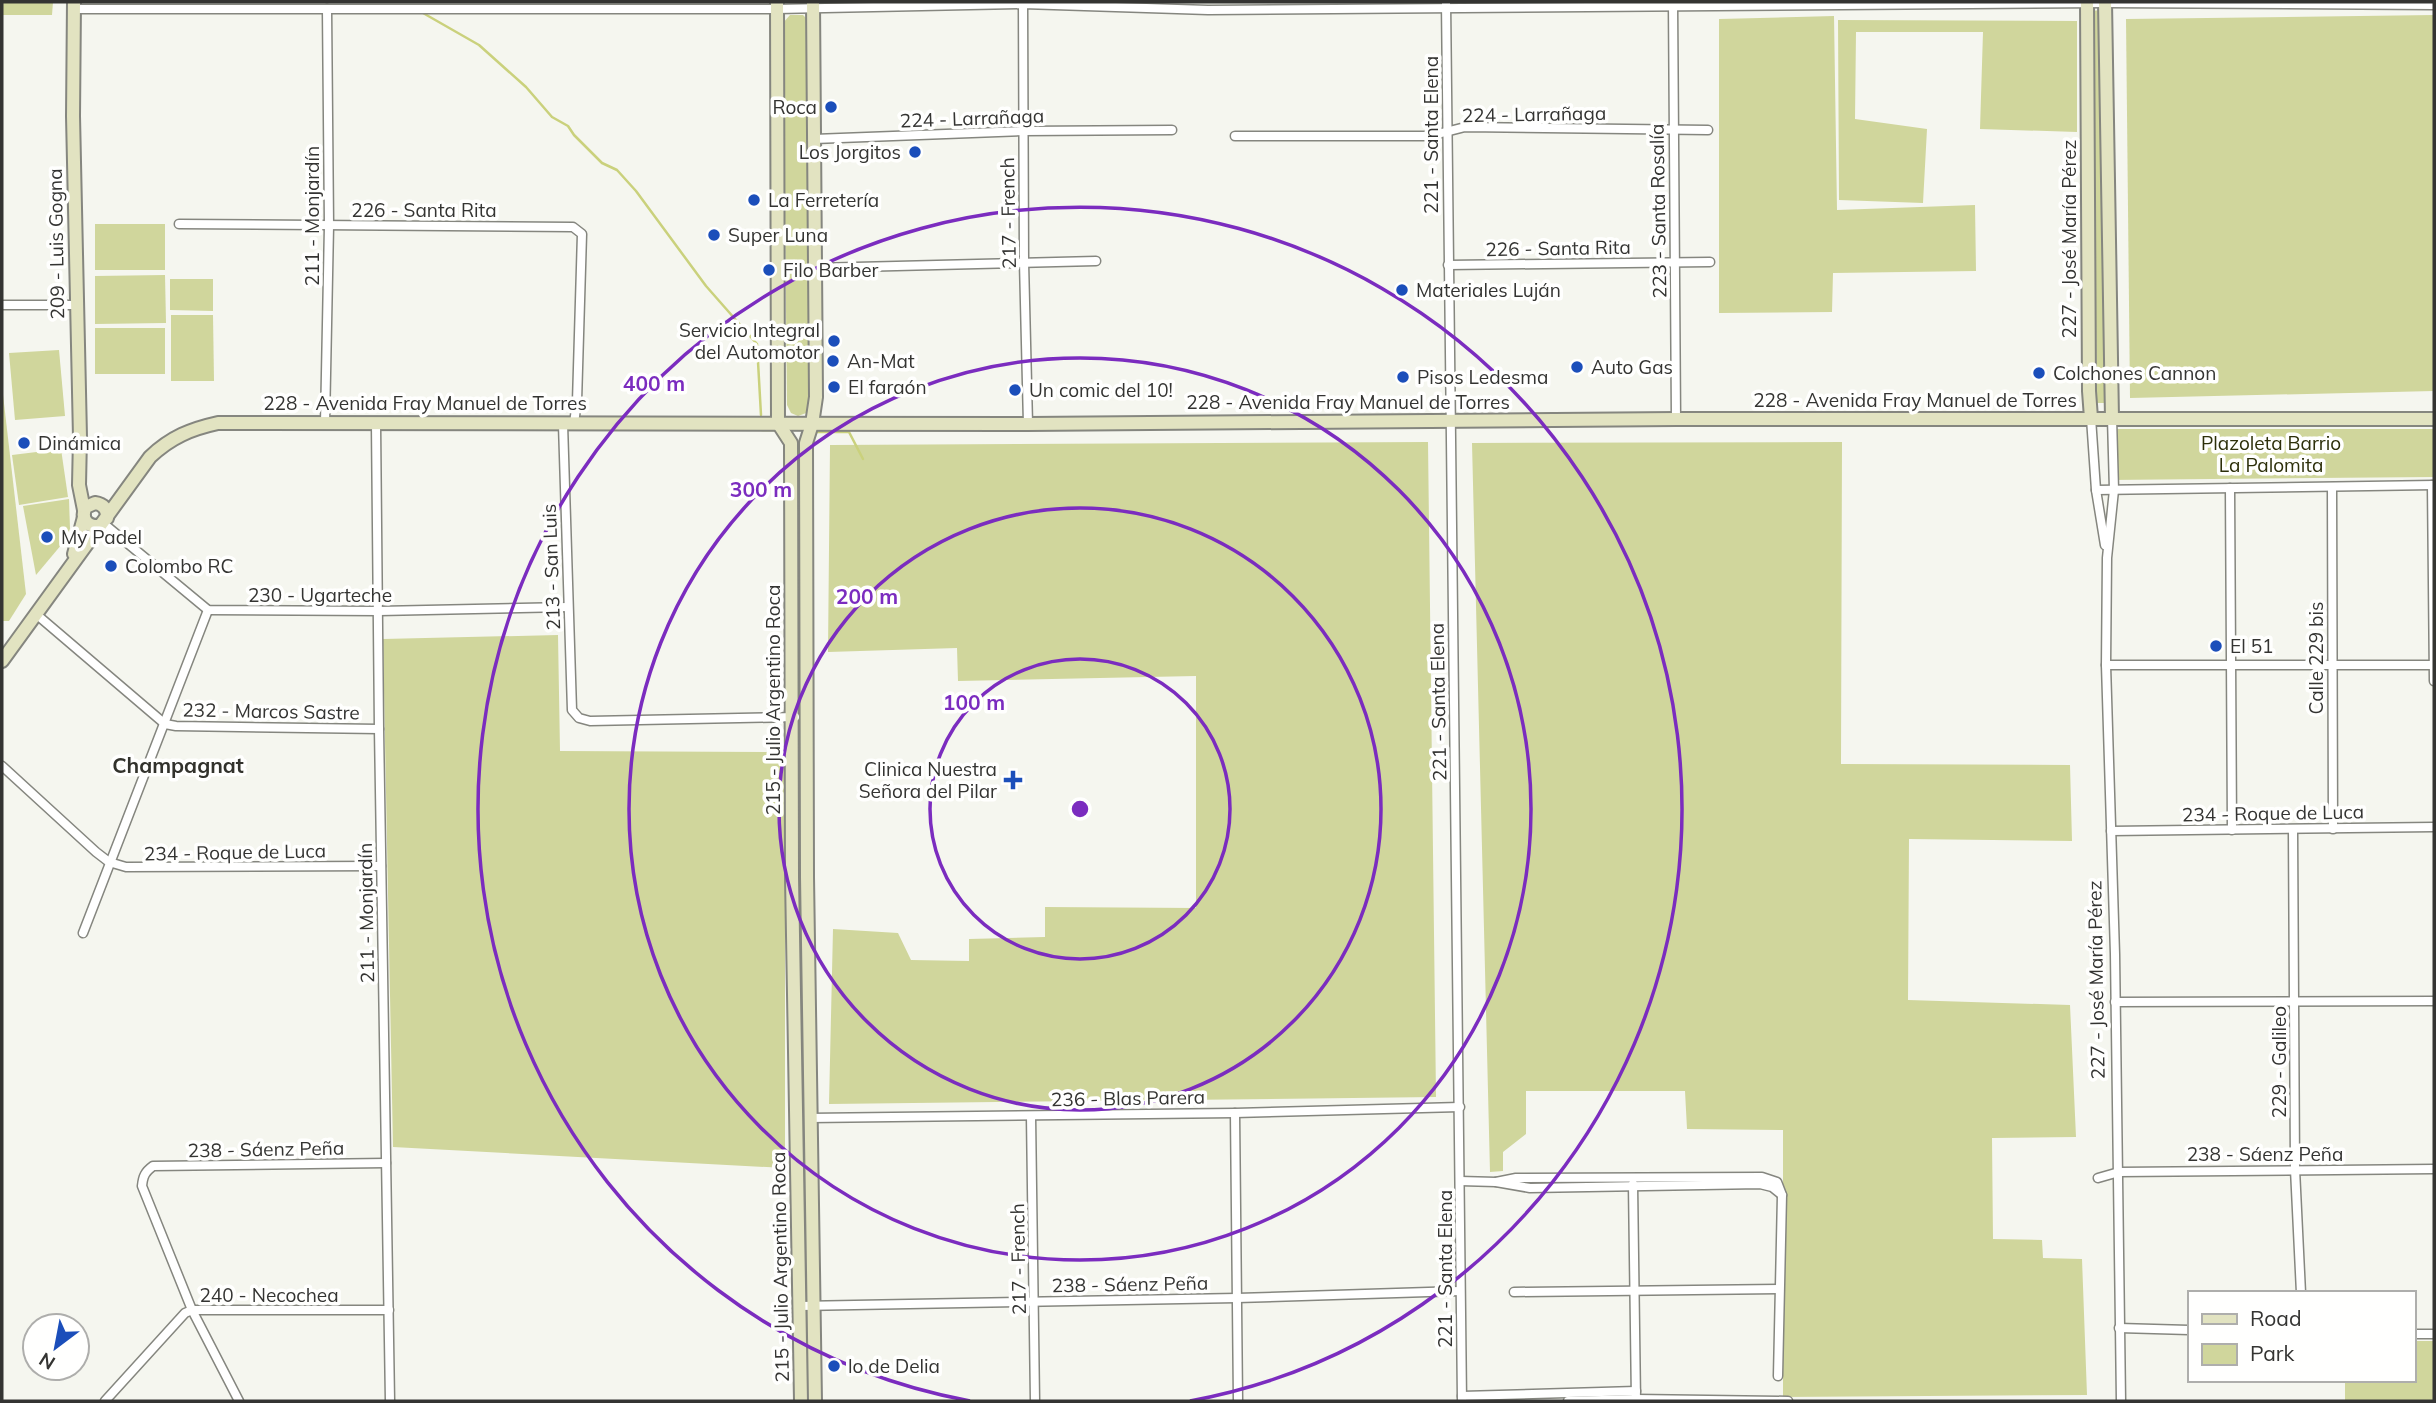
<svg xmlns="http://www.w3.org/2000/svg" width="2436" height="1403" viewBox="0 0 2436 1403" font-family="Mulish,sans-serif">
<style>
.green{fill:#d0d69c}
.lines{fill:none;stroke-linecap:round;stroke-linejoin:round}
.stream{stroke:#cad17c;stroke-width:2.5}
.street-casing{stroke:#85867f;stroke-width:11}
.secondary-casing{stroke:#85867f;stroke-width:16}
.street{stroke:#fff;stroke-width:8}
.secondary{stroke:#e2e3c1;stroke-width:12}
.ring{fill:none;stroke:#7b2cbf;stroke-width:3.5}
.poi-dot{fill:#1b4eba;stroke:#fffffe;stroke-width:2.5}
.labels{text-anchor:middle;stroke-width:7;stroke-linejoin:round;paint-order:stroke}
.poi-label{font-size:19px;fill:#343432;stroke:#fffffe;text-anchor:start}
.street-label{font-size:19px;fill:#343432;stroke:#fffffe}
.park-label{font-size:19px;fill:#2d2f0a;stroke:#fffffe}
.neighbourhood-label{font-size:21px;font-weight:bold;fill:#32322c;stroke:#fffffe}
.centre{fill:#7b2cbf;stroke:#fffffe;stroke-width:3.5}
.ring-label{font-size:21px;text-anchor:middle;font-weight:bold;fill:#7b2cbf;stroke:#fffffe;stroke-width:7;stroke-linejoin:round;paint-order:stroke}
</style>
<rect width="100%" height="100%" fill="#f5f6ef"/>
<g class="green">
<path d="M2,2H53L52,15H2Z"/>
<path d="M2100,10L2105,403H2097L2092,11Z"/>
<path d="M790,15H803L807,19L813,400L809,412L798,416L791,413L787,405L783,23Z"/>
<path d="M2434,15V391L2130,398L2126,19Z"/>
<path d="M1834,16L1837,210L1975,205L1976,271L1833,273L1832,312L1719,313V19Z"/>
<path d="M1838,20L2077,21V132L1980,129L1983,32H1856L1855,119L1927,129L1923,203L1839,200Z"/>
<rect x="95" y="224" width="70" height="46"/>
<path d="M165,275L166,323L95,324V276Z"/>
<path d="M170,279H213V311L170,310Z"/>
<path d="M171,315H213L214,381H171Z"/>
<rect x="95" y="328" width="70" height="46"/>
<path d="M59,350L65,416L15,420L9,353Z"/>
<path d="M2,386L26,594L9,621H2Z"/>
<path d="M2107,429H2434V477L2109,480Z"/>
<path d="M1428,442L1436,1097L829,1104L833,929L898,933L911,960L969,961V939L1045,937V907L1196,908V676L958,681L957,648L828,652L830,445Z"/>
<path d="M1842,442L1841,764L2070,765L2072,841L1909,839L1908,1000L2070,1005L2076,1137L1992,1138L1993,1239L2042,1240L2043,1258L2082,1259L2087,1395L1783,1397V1130L1687,1129L1685,1091H1526V1134L1503,1152V1171L1490,1172L1472,443Z"/>
<path d="M61,449L68,497L19,505L12,455Z"/>
<path d="M69,499L70,529L62,544L36,575L23,506Z"/>
<path d="M558,635L560,751L785,752V1168L393,1147L383,639Z"/>
<path d="M2413,1341H2434V1401H2345V1380H2413Z"/>
</g>
<g class="lines">
<g class="stream">
<path d="M423,13L479,45L526,87L552,117L568,126L574,135L602,163L617,170L636,191L706,286L757,344L761,415"/>
<path d="M762,430H777"/>
<path d="M816,432H849L863,459"/>
</g>
<defs>
<g id="street">
<path d="M1023,2L1024,262L1028,424"/>
<path d="M1446,2L1462,1401"/>
<path d="M1673,2L1676,419"/>
<path d="M74,9H777L1023,4L1208,10L2105,3L2434,5"/>
<path d="M1235,136H1430L1465,127L1708,130"/>
<path d="M814,139L1023,131L1172,130"/>
<path d="M179,224L573,227L582,234L577,402L574,423"/>
<path d="M1448,265L1710,262"/>
<path d="M815,268L1096,261"/>
<path d="M3,305H76"/>
<path d="M2091,418L2096,490L2105,545"/>
<path d="M2112,418L2114,490L2107,558L2106,665L2115,954L2121,1401"/>
<path d="M325,423L329,226L327,9"/>
<path d="M376,424L379,729L390,1401"/>
<path d="M563,424L572,710L579,718L590,721L795,717"/>
<path d="M2432,485L2434,681"/>
<path d="M2332,487L2333,829"/>
<path d="M2230,488L2232,830"/>
<path d="M2096,490L2434,485"/>
<path d="M103,523L208,610L379,611L568,607"/>
<path d="M36,614L165,724L176,726L379,729"/>
<path d="M2106,665H2434"/>
<path d="M2,766L96,852L109,862L126,867L381,866"/>
<path d="M2293,830L2295,1169L2301,1293"/>
<path d="M2111,831L2434,827"/>
<path d="M83,933L208,610"/>
<path d="M2115,1002L2434,1001"/>
<path d="M1235,1113L1238,1401"/>
<path d="M1031,1116L1035,1401"/>
<path d="M809,1118L1235,1113L1460,1107"/>
<path d="M2098,1178L2119,1172L2434,1169"/>
<path d="M1460,1181L1496,1182L1530,1188L1760,1184L1772,1187L1782,1195"/>
<path d="M1496,1182L1516,1178L1762,1177L1777,1182L1782,1195L1778,1376"/>
<path d="M1633,1184L1636,1401"/>
<path d="M1514,1292L1779,1289"/>
<path d="M800,1306L1237,1298L1460,1291"/>
<path d="M2119,1328L2189,1330"/>
<path d="M2413,1334H2434"/>
<path d="M1462,1396L1636,1391"/>
<path d="M105,1401L185,1313L192,1310H389"/>
<path d="M239,1401L192,1310L142,1186C143,1176 145,1172 153,1166L386,1163"/>
<path d="M1568,1401L1636,1399L1788,1401"/>
</g>
<g id="secondary">
<path d="M74,2L73,116L80,437L79,485L84,510"/>
<path d="M777,2L778,423L791,443L792,877L801,1401"/>
<path d="M813,2L816,397L812,424L806,443L807,877L815,1401"/>
<path d="M2087,2L2089,391L2091,418"/>
<path d="M2105,2L2112,418"/>
<path d="M99,526C87,527 80,518 86,507L95,503C103,504 108,509 107,518"/>
<path d="M74,554L84,517"/>
<path d="M2,661L150,457C171,437 191,429 218,423L1028,424L1676,419H2434"/>
</g>
</defs>
<use href="#street" class="street-casing"/>
<use href="#secondary" class="secondary-casing"/>
<use href="#street" class="street"/>
<use href="#secondary" class="secondary"/>
</g>
<g class="ring">
<circle cx="1080" cy="809" r="150"/>
<circle cx="1080" cy="809" r="301"/>
<circle cx="1080" cy="809" r="451"/>
<path d="M970 1401A602 602 0 1 1 1190 1401"/>
</g>
<g class="poi-dot">
<circle cx="831" cy="107" r="7"/>
<circle cx="915" cy="152" r="7"/>
<circle cx="754" cy="200" r="7"/>
<circle cx="714" cy="235" r="7"/>
<circle cx="769" cy="270" r="7"/>
<circle cx="1402" cy="290" r="7"/>
<circle cx="834" cy="341" r="7"/>
<circle cx="833" cy="361" r="7"/>
<circle cx="1577" cy="367" r="7"/>
<circle cx="2039" cy="373" r="7"/>
<circle cx="1403" cy="377" r="7"/>
<circle cx="834" cy="387" r="7"/>
<circle cx="1015" cy="390" r="7"/>
<circle cx="24" cy="443" r="7"/>
<circle cx="47" cy="537" r="7"/>
<circle cx="111" cy="566" r="7"/>
<circle cx="2216" cy="646" r="7"/>
<path d="M1009.5 769.5h7v7h7v7h-7v7h-7v-7h-7v-7h7z"/>
<circle cx="834" cy="1366" r="7"/>
</g>
<g class="labels">
<g class="poi-label">
<text x="817" y="114" text-anchor="end">Roca</text>
<text x="901" y="159" text-anchor="end">Los Jorgitos</text>
<text x="768" y="207">La Ferretería</text>
<text x="728" y="242">Super Luna</text>
<text x="783" y="277">Filo Barber</text>
<text x="1416" y="297">Materiales Luján</text>
<text x="820" y="337" text-anchor="end">Servicio Integral<tspan x="820" dy="22">del Automotor</tspan></text>
<text x="847" y="368">An-Mat</text>
<text x="1591" y="374">Auto Gas</text>
<text x="2053" y="380">Colchones Cannon</text>
<text x="1417" y="384">Pisos Ledesma</text>
<text x="848" y="394">El faraón</text>
<text x="1029" y="397">Un comic del 10!</text>
<text x="38" y="450">Dinámica</text>
<text x="61" y="544">My Padel</text>
<text x="125" y="573">Colombo RC</text>
<text x="2230" y="653">El 51</text>
<text x="997" y="776" text-anchor="end">Clinica Nuestra<tspan x="997" dy="22">Señora del Pilar</tspan></text>
<text x="848" y="1373">lo de Delia</text>
</g>
<g class="street-label">
<text transform="translate(1534 114) rotate(-1)" y="7">224 - Larrañaga</text>
<text transform="translate(972 118) rotate(-2)" y="7">224 - Larrañaga</text>
<text transform="translate(1431 135) rotate(-90)" y="7">221 - Santa Elena</text>
<text x="424" y="217">226 - Santa Rita</text>
<text transform="translate(1658 211) rotate(-91)" y="7">223 - Santa Rosalía</text>
<text transform="translate(1008 213) rotate(-91)" y="7">217 - French</text>
<text transform="translate(312 216) rotate(-90)" y="7">211 - Monjardín</text>
<text transform="translate(2069 239) rotate(-90)" y="7">227 - José María Pérez</text>
<text transform="translate(56 244) rotate(-91)" y="7">209 - Luis Gogna</text>
<text transform="translate(1558 248) rotate(-1)" y="7">226 - Santa Rita</text>
<text x="1915" y="407">228 - Avenida Fray Manuel de Torres</text>
<text x="1348" y="409">228 - Avenida Fray Manuel de Torres</text>
<text x="425" y="410">228 - Avenida Fray Manuel de Torres</text>
<text transform="translate(551 567) rotate(-92)" y="7">213 - San Luis</text>
<text x="320" y="602">230 - Ugarteche</text>
<text transform="translate(2316 658) rotate(-90)" y="7">Calle 229 bis</text>
<text transform="translate(773 700) rotate(-90)" y="7">215 - Julio Argentino Roca</text>
<text transform="translate(1438 702) rotate(-91)" y="7">221 - Santa Elena</text>
<text transform="translate(271 711) rotate(1)" y="7">232 - Marcos Sastre</text>
<text transform="translate(2273 813) rotate(-1)" y="7">234 - Roque de Luca</text>
<text transform="translate(235 852) rotate(-1)" y="7">234 - Roque de Luca</text>
<text transform="translate(366 913) rotate(-91)" y="7">211 - Monjardín</text>
<text transform="translate(2096 980) rotate(-91)" y="7">227 - José María Pérez</text>
<text transform="translate(2279 1062) rotate(-90)" y="7">229 - Galileo</text>
<text transform="translate(1128 1098) rotate(-1)" y="7">236 - Blas Parera</text>
<text transform="translate(266 1149) rotate(-1)" y="7">238 - Sáenz Peña</text>
<text x="2265" y="1161">238 - Sáenz Peña</text>
<text transform="translate(1018 1259) rotate(-91)" y="7">217 - French</text>
<text transform="translate(780 1267) rotate(-91)" y="7">215 - Julio Argentino Roca</text>
<text transform="translate(1445 1269) rotate(-90)" y="7">221 - Santa Elena</text>
<text transform="translate(1130 1284) rotate(-1)" y="7">238 - Sáenz Peña</text>
<text x="269" y="1302">240 - Necochea</text>
</g>
<g class="park-label">
<text x="2271" y="450">Plazoleta Barrio<tspan x="2271" dy="22">La Palomita</tspan></text>
</g>
<g class="neighbourhood-label">
<text x="178" y="773">Champagnat</text>
</g>
</g>
<circle cx="1080" cy="809" r="10" class="centre"/>
<g class="ring-label">
<text x="654" y="391">400 m</text>
<text x="761" y="497">300 m</text>
<text x="867" y="604">200 m</text>
<text x="974" y="710">100 m</text>
</g>
<rect width="2436" height="1403" fill="none" stroke="#343432" stroke-width="7"/>
<rect x="2188" y="1291" width="228" height="91" fill="#fffffe" stroke="#aeaeac" stroke-width="2"/>
<rect x="2202" y="1314" width="35" height="10" fill="#e2e3c1" stroke="#aeaeac" stroke-width="2"/>
<text x="2250" y="1326" font-size="21" fill="#343432">Road</text>
<rect x="2202" y="1344" width="35" height="21" fill="#d0d69c" stroke="#aeaeac" stroke-width="2"/>
<text x="2250" y="1361" font-size="21" fill="#343432">Park</text>
<g transform="translate(56 1347) rotate(212)"><circle r="33" fill="#fffffe" stroke="#aeaeac" stroke-width="2"/>
<path d="M0-5L12 26L0 18L-12 26Z" fill="#1b4eba"/>
<text y="-10" font-size="19" font-weight="bold" text-anchor="middle" fill="#343432">N</text>
</g>
</svg>
